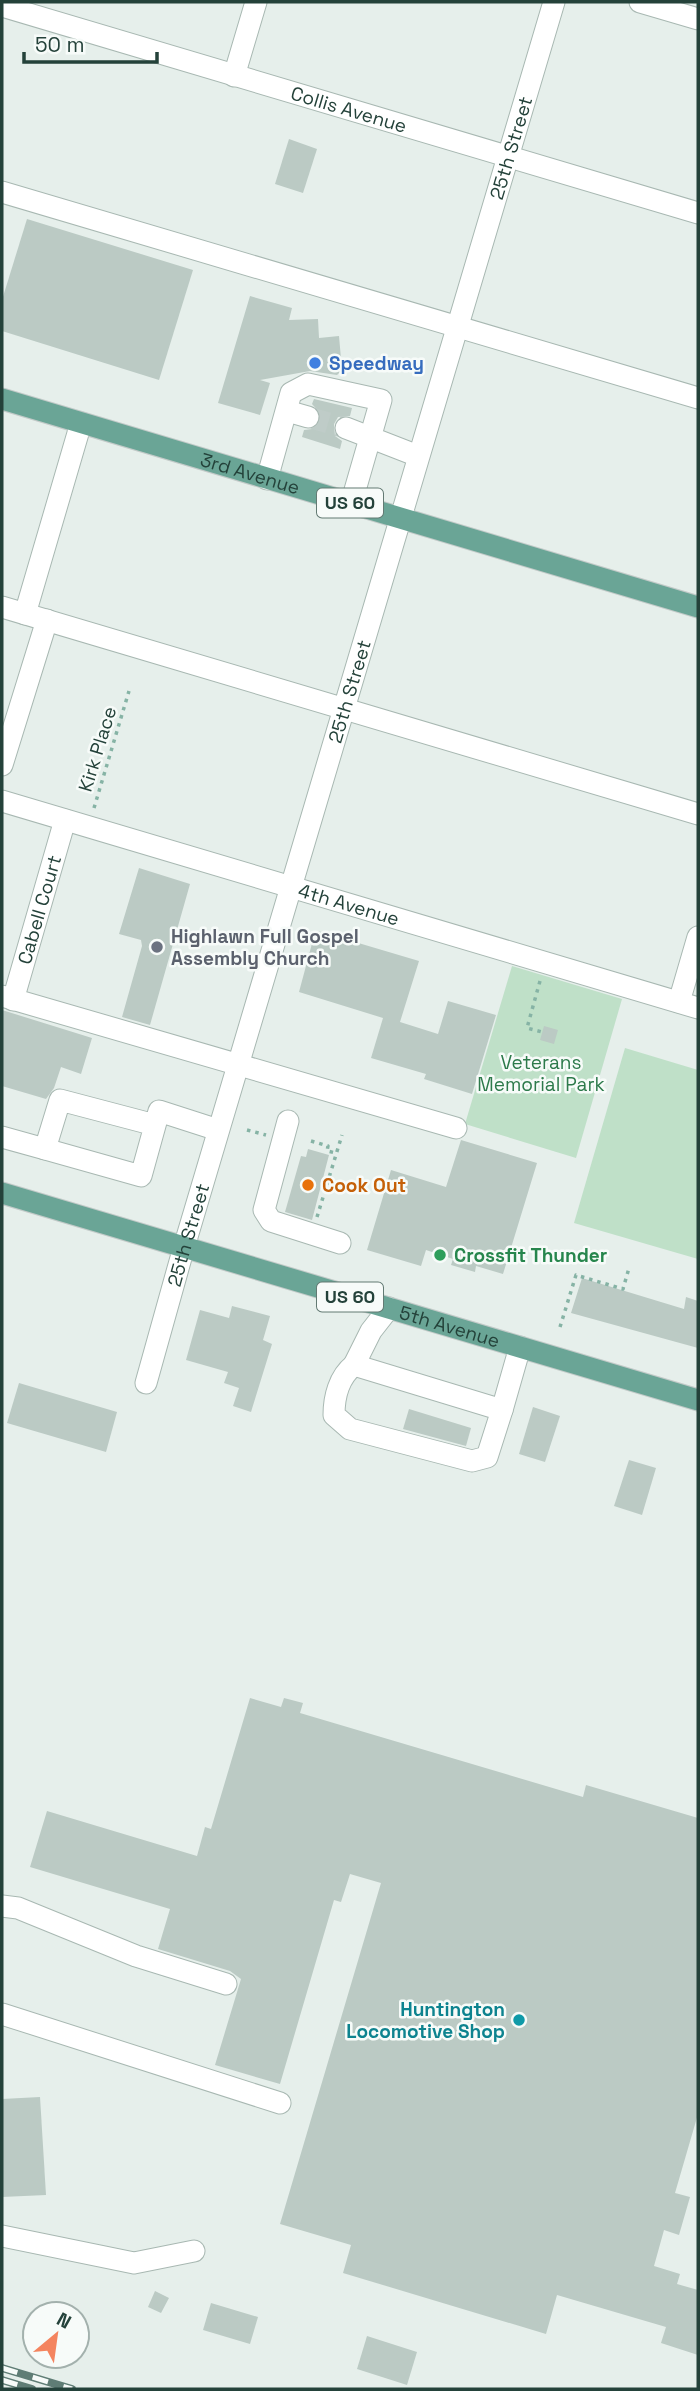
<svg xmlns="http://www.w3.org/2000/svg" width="700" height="2391" viewBox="0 0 700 2391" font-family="'Space Grotesk',sans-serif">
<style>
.green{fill:#bfe0c8}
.building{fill:#bbcac4}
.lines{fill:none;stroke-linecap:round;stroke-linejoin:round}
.minor-tunnel{stroke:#bfccc8;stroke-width:21;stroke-dasharray:21 10;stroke-linecap:butt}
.minor-casing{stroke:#a8b8b2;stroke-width:23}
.major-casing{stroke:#c2cac8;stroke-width:23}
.path{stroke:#86b3a5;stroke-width:3.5;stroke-dasharray:3.5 5;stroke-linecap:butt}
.minor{stroke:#fff;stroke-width:21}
.major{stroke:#6aa596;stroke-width:21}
.rail-casing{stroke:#5f7d75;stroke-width:8}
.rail{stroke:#f7fbf9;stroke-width:5;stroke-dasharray:16;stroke-linecap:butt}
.shop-dot{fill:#3f7fe0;stroke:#f7fbf9;stroke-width:2.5}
.worship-dot{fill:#6b7280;stroke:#f7fbf9;stroke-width:2.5}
.food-dot{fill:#e8710a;stroke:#f7fbf9;stroke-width:2.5}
.leisure-dot{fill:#2e9e5b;stroke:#f7fbf9;stroke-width:2.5}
.culture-dot{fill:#0f9aa8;stroke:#f7fbf9;stroke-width:2.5}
.labels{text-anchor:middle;stroke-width:5;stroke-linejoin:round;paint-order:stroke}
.shield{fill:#f7fbf9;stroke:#637a73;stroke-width:2}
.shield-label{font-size:18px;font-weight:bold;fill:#24423a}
.street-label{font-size:19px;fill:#24423a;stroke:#f7fbf9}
.shop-label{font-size:19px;font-weight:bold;fill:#366cbe;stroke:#f7fbf9;text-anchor:start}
.worship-label{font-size:19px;font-weight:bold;fill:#5b616d;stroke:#f7fbf9;text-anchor:start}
.park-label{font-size:19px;fill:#2d7a4b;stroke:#f7fbf9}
.food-label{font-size:19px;font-weight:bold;fill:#c56008;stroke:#f7fbf9;text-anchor:start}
.leisure-label{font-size:19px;font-weight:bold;fill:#27864d;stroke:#f7fbf9;text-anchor:start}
.culture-label{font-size:19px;font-weight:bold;fill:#0d838f;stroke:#f7fbf9;text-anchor:end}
</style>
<rect width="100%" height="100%" fill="#e6efeb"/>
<g class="green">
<path d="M512,966L622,999L576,1158L465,1124Z"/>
<path d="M625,1048L698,1070V1259L574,1223Z"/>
</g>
<g class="building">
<path d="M289,139L317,149L303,193L275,184Z"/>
<path d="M27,219L193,270L159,380L2,331V300Z"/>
<path d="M250,296L292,308L289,320L318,319L319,338L339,336L342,370L337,375L310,371L260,380L270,383L260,415L218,403Z"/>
<path d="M314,399L352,408L350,416L338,417L334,424L335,436L342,441L340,449L302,437L304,430L312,429L320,421V413L312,404Z"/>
<path d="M139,868L190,884L150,1025L122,1017L142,946L141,940L119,934Z"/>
<path d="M318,931L419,961L400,1022L438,1034L448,1001L496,1015L472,1094L424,1079L426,1074L371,1058L383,1018L299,992L314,936Z"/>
<path d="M2,1010L92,1038L81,1074L61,1067L54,1088L46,1099L2,1086Z"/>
<path d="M544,1026L558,1030L554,1044L540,1040Z"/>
<path d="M461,1140L537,1163L503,1274L476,1266L475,1272L451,1265L453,1259L426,1250L421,1266L367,1250L391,1170L446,1187Z"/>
<path d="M308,1149L329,1155L312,1220L285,1212L301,1156L306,1157Z"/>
<path d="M582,1278L684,1309L686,1297L698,1301V1348L571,1313Z"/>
<path d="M232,1306L270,1316L263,1340L272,1344L251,1412L233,1406L239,1388L224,1383L228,1372L186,1360L200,1310L229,1318Z"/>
<path d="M19,1383L117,1412L106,1452L7,1423Z"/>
<path d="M533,1407L560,1416L545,1462L519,1454Z"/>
<path d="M409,1409L471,1428L466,1446L403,1429Z"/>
<path d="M629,1460L656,1468L642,1515L614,1506Z"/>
<path d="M250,1698L281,1707L284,1698L303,1703L300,1713L583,1797L586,1785L698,1818V2114L675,2193L690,2197L679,2235L664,2230L654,2266L680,2274L677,2284L698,2290V2355L661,2343L666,2327L557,2295L546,2334L343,2273L351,2245L280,2224L381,1883L350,1874L341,1902L334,1900L280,2084L215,2065L241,1979L230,1971L158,1949L170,1909L30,1867L47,1811L197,1856L205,1827L211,1829Z"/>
<path d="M40,2097L46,2195L2,2197V2099Z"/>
<path d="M155,2291L169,2298L161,2313L148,2307Z"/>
<path d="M211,2303L258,2317L250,2344L203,2330Z"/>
<path d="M367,2336L417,2352L407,2385L357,2369Z"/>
</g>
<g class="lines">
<path class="minor-tunnel" d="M308,417L346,428"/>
<defs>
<g id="minor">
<path d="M640,2L698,19"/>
<path id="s1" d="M2,6L698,213"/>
<path d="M234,76L256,2"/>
<path d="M2,192L698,398"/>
<path d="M287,411L308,417"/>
<path d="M346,428L418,456"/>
<path d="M267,479L291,393L308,384L381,400L351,504"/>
<path d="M2,607L698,814"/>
<path d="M25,614L81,423"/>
<path d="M2,765L47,620"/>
<path id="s2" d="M2,801L698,1008"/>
<path d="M2,996L456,1128"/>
<path id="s3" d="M13,1000L65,820"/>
<path d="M679,1002L698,937"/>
<path d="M288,1121L264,1210L271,1221L340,1243"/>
<path d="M155,1125L60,1100L45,1149L141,1176L159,1111L218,1130"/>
<path d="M2,1137L45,1149"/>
<path d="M389,1308L371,1331L354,1365L502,1410L520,1347"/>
<path d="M354,1365C339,1377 334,1397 334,1415L350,1429L472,1461L487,1457L502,1410"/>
<path id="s4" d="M146,1383L184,1247L554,2"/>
<path d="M2,1906L18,1908L136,1956L226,1984"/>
<path d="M2,2014L280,2103"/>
<path d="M2,2236L134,2263L194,2251"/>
</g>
<g id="major">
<path id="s5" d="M2,399L698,607"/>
<path id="s6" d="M2,1193L698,1400"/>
</g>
</defs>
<use href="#minor" class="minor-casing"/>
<use href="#major" class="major-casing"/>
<g class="path">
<path d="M94,808L129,691"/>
<path d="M540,981L527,1028L542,1032"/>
<path d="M247,1130L266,1135"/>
<path d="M311,1141L328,1146L327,1151L336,1153"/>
<path d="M317,1217L342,1135"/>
<path d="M560,1327L576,1275L623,1289L629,1268"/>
</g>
<use href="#minor" class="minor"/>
<use href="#major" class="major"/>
<defs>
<g id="rail">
<path d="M2,2368L72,2389"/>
<path d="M2,2380L32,2389"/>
</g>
</defs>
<use href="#rail" class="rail-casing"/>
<use href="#rail" class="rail"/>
</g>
<circle class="shop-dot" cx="315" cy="363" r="7"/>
<circle class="worship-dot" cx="157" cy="947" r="7"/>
<circle class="food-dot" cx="308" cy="1185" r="7"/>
<circle class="leisure-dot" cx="440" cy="1255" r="7"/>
<circle class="culture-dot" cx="519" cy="2020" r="7"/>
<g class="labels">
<g class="shield">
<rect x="317" y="488.5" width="66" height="29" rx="5"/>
<rect x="317" y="1282.5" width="66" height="29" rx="5"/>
</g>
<g class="shield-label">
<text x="350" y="509">US 60</text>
<text x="350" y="1303">US 60</text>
</g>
<g class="street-label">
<text dy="7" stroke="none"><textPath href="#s1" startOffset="362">Collis Avenue</textPath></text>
<text dy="7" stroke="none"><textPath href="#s4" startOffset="1288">25th Street</textPath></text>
<text dy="7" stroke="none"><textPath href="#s5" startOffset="259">3rd Avenue</textPath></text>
<text dy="7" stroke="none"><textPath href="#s4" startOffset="721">25th Street</textPath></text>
<text transform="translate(97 749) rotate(-73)" y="7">Kirk Place</text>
<text dy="7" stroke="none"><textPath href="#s2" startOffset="362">4th Avenue</textPath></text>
<text dy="7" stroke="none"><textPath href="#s3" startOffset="94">Cabell Court</textPath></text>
<text dy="7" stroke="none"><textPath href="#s4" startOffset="154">25th Street</textPath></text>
<text dy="7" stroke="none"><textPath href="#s6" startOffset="467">5th Avenue</textPath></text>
</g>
<g class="shop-label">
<text x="329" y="370">Speedway</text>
</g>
<g class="worship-label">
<text x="171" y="943">Highlawn Full Gospel<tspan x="171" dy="22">Assembly Church</tspan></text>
</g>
<g class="park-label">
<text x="541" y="1069">Veterans<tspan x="541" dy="22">Memorial Park</tspan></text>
</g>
<g class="food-label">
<text x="322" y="1192">Cook Out</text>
</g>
<g class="leisure-label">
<text x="454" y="1262">Crossfit Thunder</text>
</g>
<g class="culture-label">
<text x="505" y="2016">Huntington<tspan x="505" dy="22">Locomotive Shop</tspan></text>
</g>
</g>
<rect width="700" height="2391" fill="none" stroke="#24423a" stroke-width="7"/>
<g transform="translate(56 2335) rotate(29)"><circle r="33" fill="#f7fbf9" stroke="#a3b1ad" stroke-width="2"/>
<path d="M0-5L12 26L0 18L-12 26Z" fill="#f4845f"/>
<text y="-10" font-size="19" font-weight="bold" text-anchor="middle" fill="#24423a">N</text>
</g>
<path d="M24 52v10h133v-10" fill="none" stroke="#24423a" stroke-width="3.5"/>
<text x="35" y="52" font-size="21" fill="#24423a" stroke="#f7fbf9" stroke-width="5" paint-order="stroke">50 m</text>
</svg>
